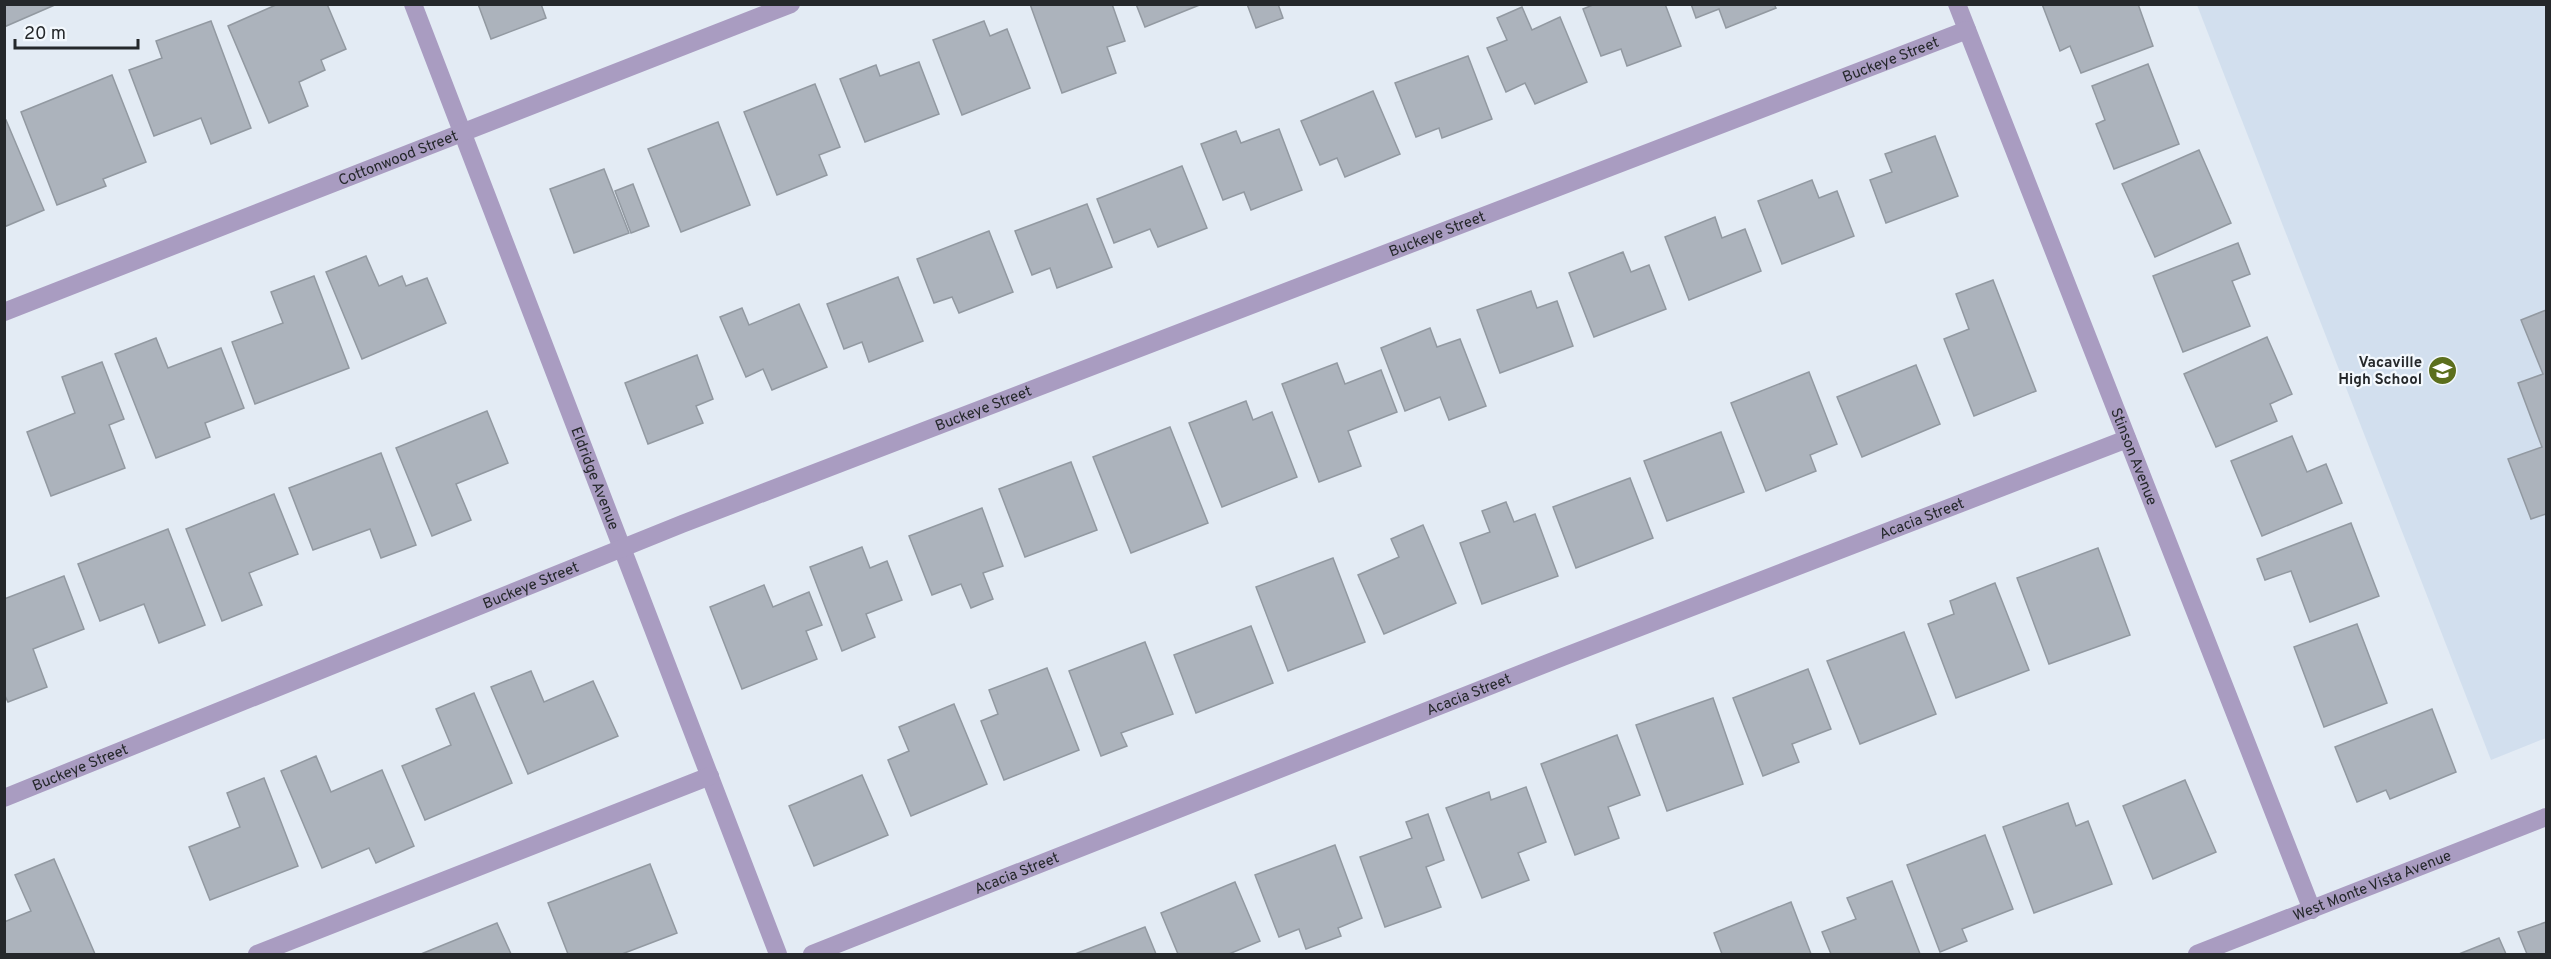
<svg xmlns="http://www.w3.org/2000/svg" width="2551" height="959" viewBox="0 0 2551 959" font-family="Overpass,sans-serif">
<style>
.built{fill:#d2dfee}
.building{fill:#acb3bc;stroke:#9299a1;stroke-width:1.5}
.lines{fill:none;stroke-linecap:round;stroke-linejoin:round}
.minor{stroke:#a99cc1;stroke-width:18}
.labels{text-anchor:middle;stroke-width:4.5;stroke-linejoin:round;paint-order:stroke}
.street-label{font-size:15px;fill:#25282b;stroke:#f3f8fd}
.poi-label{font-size:15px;font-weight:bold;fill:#25282b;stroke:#f3f8fd;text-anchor:end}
</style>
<rect width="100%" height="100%" fill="#e3ebf4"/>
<path class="built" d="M2197,5H2546V738L2491,760Z"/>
<g class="building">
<path d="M4,4H57L4,27Z"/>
<path d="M278,4H327L346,49L321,60L325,70L299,82L308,106L269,123L228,26Z"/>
<path d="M478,4H541L546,18L491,39Z"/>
<path d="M1030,4H1112L1125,41L1107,47L1116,73L1062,93Z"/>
<path d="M1136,4H1202L1145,27Z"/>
<path d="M1247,4H1278L1283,18L1256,28Z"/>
<path d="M1595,4H1665L1681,46L1627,66L1621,49L1601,56L1583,9Z"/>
<path d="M1691,4H1774L1776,8L1726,28L1719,9L1696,18Z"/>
<path d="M2042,4H2138L2153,46L2081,73L2070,46L2060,51Z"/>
<path d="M1522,7L1532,30L1560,17L1587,82L1535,104L1525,83L1506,92L1487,48L1507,40L1497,18Z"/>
<path d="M211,21L251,128L211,144L201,118L154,136L129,70L162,58L156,41Z"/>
<path d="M984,21L990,36L1007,29L1030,88L962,115L933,40Z"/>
<path d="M1468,56L1492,119L1442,138L1439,128L1416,137L1395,83Z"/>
<path d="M919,62L939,114L865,142L840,79L876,65L880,76Z"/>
<path d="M2148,64L2179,144L2114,169L2096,124L2105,120L2092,86Z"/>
<path d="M112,75L146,162L103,179L106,186L57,205L21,112Z"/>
<path d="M815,84L840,147L819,155L827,175L777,195L744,112Z"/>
<path d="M1373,91L1400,154L1345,177L1337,158L1320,165L1301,121Z"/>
<path d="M6,120L44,210L4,227V121Z"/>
<path d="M718,122L750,205L681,232L648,149Z"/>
<path d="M1279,129L1302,190L1251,210L1244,192L1223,200L1201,144L1236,131L1241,143Z"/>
<path d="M1935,136L1958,196L1886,223L1870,180L1892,172L1885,154Z"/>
<path d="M2199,150L2231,223L2155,257L2122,184Z"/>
<path d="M1182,166L1207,228L1158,247L1150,229L1114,243L1097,199Z"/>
<path d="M604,169L629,233L574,253L550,189Z"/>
<path d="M1812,180L1819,198L1837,191L1854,236L1782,264L1758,201Z"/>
<path d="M633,184L649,226L631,233L615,191Z"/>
<path d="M1087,204L1112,267L1057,288L1050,268L1032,275L1015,231Z"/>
<path d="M1715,217L1722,238L1745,229L1761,271L1689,300L1665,237Z"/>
<path d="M989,231L1013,292L959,313L952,297L934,303L917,259Z"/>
<path d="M2238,243L2250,274L2232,281L2250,326L2183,352L2153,276Z"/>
<path d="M1623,252L1631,272L1649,265L1666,309L1594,337L1569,273Z"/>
<path d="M366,256L379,286L402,276L406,286L427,278L446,323L362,359L326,272Z"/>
<path d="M314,276L349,368L255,404L232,342L283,323L271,292Z"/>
<path d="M898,277L923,341L869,362L862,342L844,349L827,304Z"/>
<path d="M1993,280L2036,391L1974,416L1944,339L1969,329L1956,294Z"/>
<path d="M1531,291L1537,308L1557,301L1573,346L1500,373L1477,310Z"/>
<path d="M799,304L827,367L772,390L763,369L746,377L720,317L742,308L749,325Z"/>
<path d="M2546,310V514L2531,519L2508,459L2542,447L2518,383L2543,374L2521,320Z"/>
<path d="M1430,328L1437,347L1460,339L1486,406L1449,420L1440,397L1405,411L1381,348Z"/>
<path d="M2267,337L2292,394L2270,404L2277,421L2216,447L2184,374Z"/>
<path d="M156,338L168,368L221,348L244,408L205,423L210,437L156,458L115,354Z"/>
<path d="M697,355L713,399L696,406L703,423L648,444L625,383Z"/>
<path d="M102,362L124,419L109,425L125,468L51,496L27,432L75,413L62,377Z"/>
<path d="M1337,363L1345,384L1381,370L1397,412L1348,431L1361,466L1319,482L1282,384Z"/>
<path d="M1916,365L1940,424L1862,457L1837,397Z"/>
<path d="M1809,372L1837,444L1810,455L1816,471L1766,491L1731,403Z"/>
<path d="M1246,401L1253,420L1272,412L1297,477L1222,507L1189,423Z"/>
<path d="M487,411L508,463L456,484L471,520L432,536L396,448Z"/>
<path d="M1170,427L1208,523L1131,553L1093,457Z"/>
<path d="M1721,432L1744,492L1667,521L1644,461Z"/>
<path d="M2292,436L2307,472L2326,464L2342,503L2262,536L2231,461Z"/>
<path d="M381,453L416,545L381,558L370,529L313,550L289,488Z"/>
<path d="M1071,462L1097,530L1025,557L999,489Z"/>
<path d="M1630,478L1653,538L1576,568L1553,507Z"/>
<path d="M274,494L298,554L249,573L262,605L222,621L186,529Z"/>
<path d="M1506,502L1514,522L1535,514L1558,576L1482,604L1460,543L1490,532L1482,511Z"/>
<path d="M982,508L1003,566L983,573L993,599L971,608L961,584L932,595L909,536Z"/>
<path d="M2351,523L2379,596L2310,622L2291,571L2265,580L2257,559Z"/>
<path d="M1423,525L1456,603L1384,634L1358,575L1399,557L1391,539Z"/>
<path d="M168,529L205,625L159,643L144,604L100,621L78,564Z"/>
<path d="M862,547L870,568L887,561L902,600L866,614L875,637L842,651L810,567Z"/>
<path d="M2098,548L2130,635L2049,664L2017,578Z"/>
<path d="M1333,558L1365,642L1288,671L1256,587Z"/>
<path d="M64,576L84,629L33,649L47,687L8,702L4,694V599Z"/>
<path d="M1995,583L2029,670L1956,698L1928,624L1954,614L1950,601Z"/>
<path d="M764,585L773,607L809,592L822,625L806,631L817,659L742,689L710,607Z"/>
<path d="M2357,624L2387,703L2324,727L2294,647Z"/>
<path d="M1251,626L1273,683L1196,713L1174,655Z"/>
<path d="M1904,632L1936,714L1860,744L1827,661Z"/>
<path d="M1145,642L1173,714L1121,733L1127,746L1101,756L1069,671Z"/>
<path d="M1047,668L1079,750L1004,780L981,721L998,714L989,690Z"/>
<path d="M1808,669L1831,729L1792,744L1799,762L1763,776L1733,698Z"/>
<path d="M531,671L544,702L593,681L618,736L528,774L491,687Z"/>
<path d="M474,693L512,783L425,820L402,766L451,745L436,709Z"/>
<path d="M1713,698L1743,784L1667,811L1636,725Z"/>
<path d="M954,704L987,784L911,816L888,760L909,751L899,727Z"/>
<path d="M2432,709L2456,772L2390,799L2386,790L2357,802L2335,747Z"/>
<path d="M1617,735L1640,795L1608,807L1619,838L1575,855L1541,764Z"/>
<path d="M316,756L331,792L382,770L414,846L376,863L369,848L322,868L281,771Z"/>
<path d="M862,775L888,835L814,866L789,806Z"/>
<path d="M264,778L298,866L210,900L189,847L240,827L227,793Z"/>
<path d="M2185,780L2216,852L2153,879L2123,806Z"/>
<path d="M1526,787L1546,842L1518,853L1529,880L1482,898L1446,808L1489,792L1491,800Z"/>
<path d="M2068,803L2076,826L2088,821L2112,884L2034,913L2003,827Z"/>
<path d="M1428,814L1444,860L1426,867L1441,907L1385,927L1360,857L1412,838L1406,822Z"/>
<path d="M1985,835L2013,909L1962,929L1967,941L1940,952L1907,865Z"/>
<path d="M1335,845L1362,918L1338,928L1341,936L1306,949L1299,929L1279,937L1255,875Z"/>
<path d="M54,859L95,954H4V922L31,911L15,875Z"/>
<path d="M650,864L677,933L622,954H568L548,903Z"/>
<path d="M1892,881L1920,954H1831L1822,932L1856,919L1847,898Z"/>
<path d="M1235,882L1260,941L1229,954H1178L1161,913Z"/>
<path d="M1791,902L1811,954H1722L1714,933Z"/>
<path d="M2546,922V954H2527L2518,932Z"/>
<path d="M497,923L511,954H421Z"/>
<path d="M1145,927L1156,954H1075Z"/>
<path d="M2499,938L2506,954H2459Z"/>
</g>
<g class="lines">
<g class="minor">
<path id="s1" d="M413,4L778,954"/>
<path id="s2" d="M1957,4L2312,910"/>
<path id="s3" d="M4,312L791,4"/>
<path id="s4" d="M4,798L682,524L1967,30"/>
<path d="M257,954L710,776"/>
<path id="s5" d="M812,954L1563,657L2127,439"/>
<path id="s6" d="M2197,954L2546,817"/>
</g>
</g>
<defs>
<symbol id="school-disc" viewBox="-11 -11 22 22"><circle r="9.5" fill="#5c6f1d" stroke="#f3f8fd"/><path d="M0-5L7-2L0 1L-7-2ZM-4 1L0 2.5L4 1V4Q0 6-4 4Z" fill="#fff"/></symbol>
</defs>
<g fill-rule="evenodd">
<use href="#school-disc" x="2426" y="354" width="33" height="33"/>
</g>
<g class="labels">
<g class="street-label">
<text dy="5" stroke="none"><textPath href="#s4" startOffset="2026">Buckeye Street</textPath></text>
<text dy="5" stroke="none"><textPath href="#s3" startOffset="423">Cottonwood Street</textPath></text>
<text dy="5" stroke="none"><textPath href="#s4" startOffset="1540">Buckeye Street</textPath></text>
<text dy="5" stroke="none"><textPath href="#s4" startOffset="1054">Buckeye Street</textPath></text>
<text dy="5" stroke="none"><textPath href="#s2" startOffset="486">Stinson Avenue</textPath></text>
<text dy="5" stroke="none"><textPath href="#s1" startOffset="508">Eldridge Avenue</textPath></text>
<text dy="5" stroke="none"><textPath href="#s5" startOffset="1192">Acacia Street</textPath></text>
<text dy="5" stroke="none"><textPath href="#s4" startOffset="568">Buckeye Street</textPath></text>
<text dy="5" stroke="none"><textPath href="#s5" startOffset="706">Acacia Street</textPath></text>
<text dy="5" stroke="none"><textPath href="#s4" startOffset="82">Buckeye Street</textPath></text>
<text dy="5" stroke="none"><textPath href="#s5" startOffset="220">Acacia Street</textPath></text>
<text dy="5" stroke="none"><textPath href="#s6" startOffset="188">West Monte Vista Avenue</textPath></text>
</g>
<g class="poi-label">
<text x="2422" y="367">Vacaville<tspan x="2422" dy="17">High School</tspan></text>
</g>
</g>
<rect width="2551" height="959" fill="none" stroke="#25282b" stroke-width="12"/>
<path d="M15 39v9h123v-9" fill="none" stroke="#25282b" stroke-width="3"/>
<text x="24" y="39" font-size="18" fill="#25282b" stroke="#f3f8fd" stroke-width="4.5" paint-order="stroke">20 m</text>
</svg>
